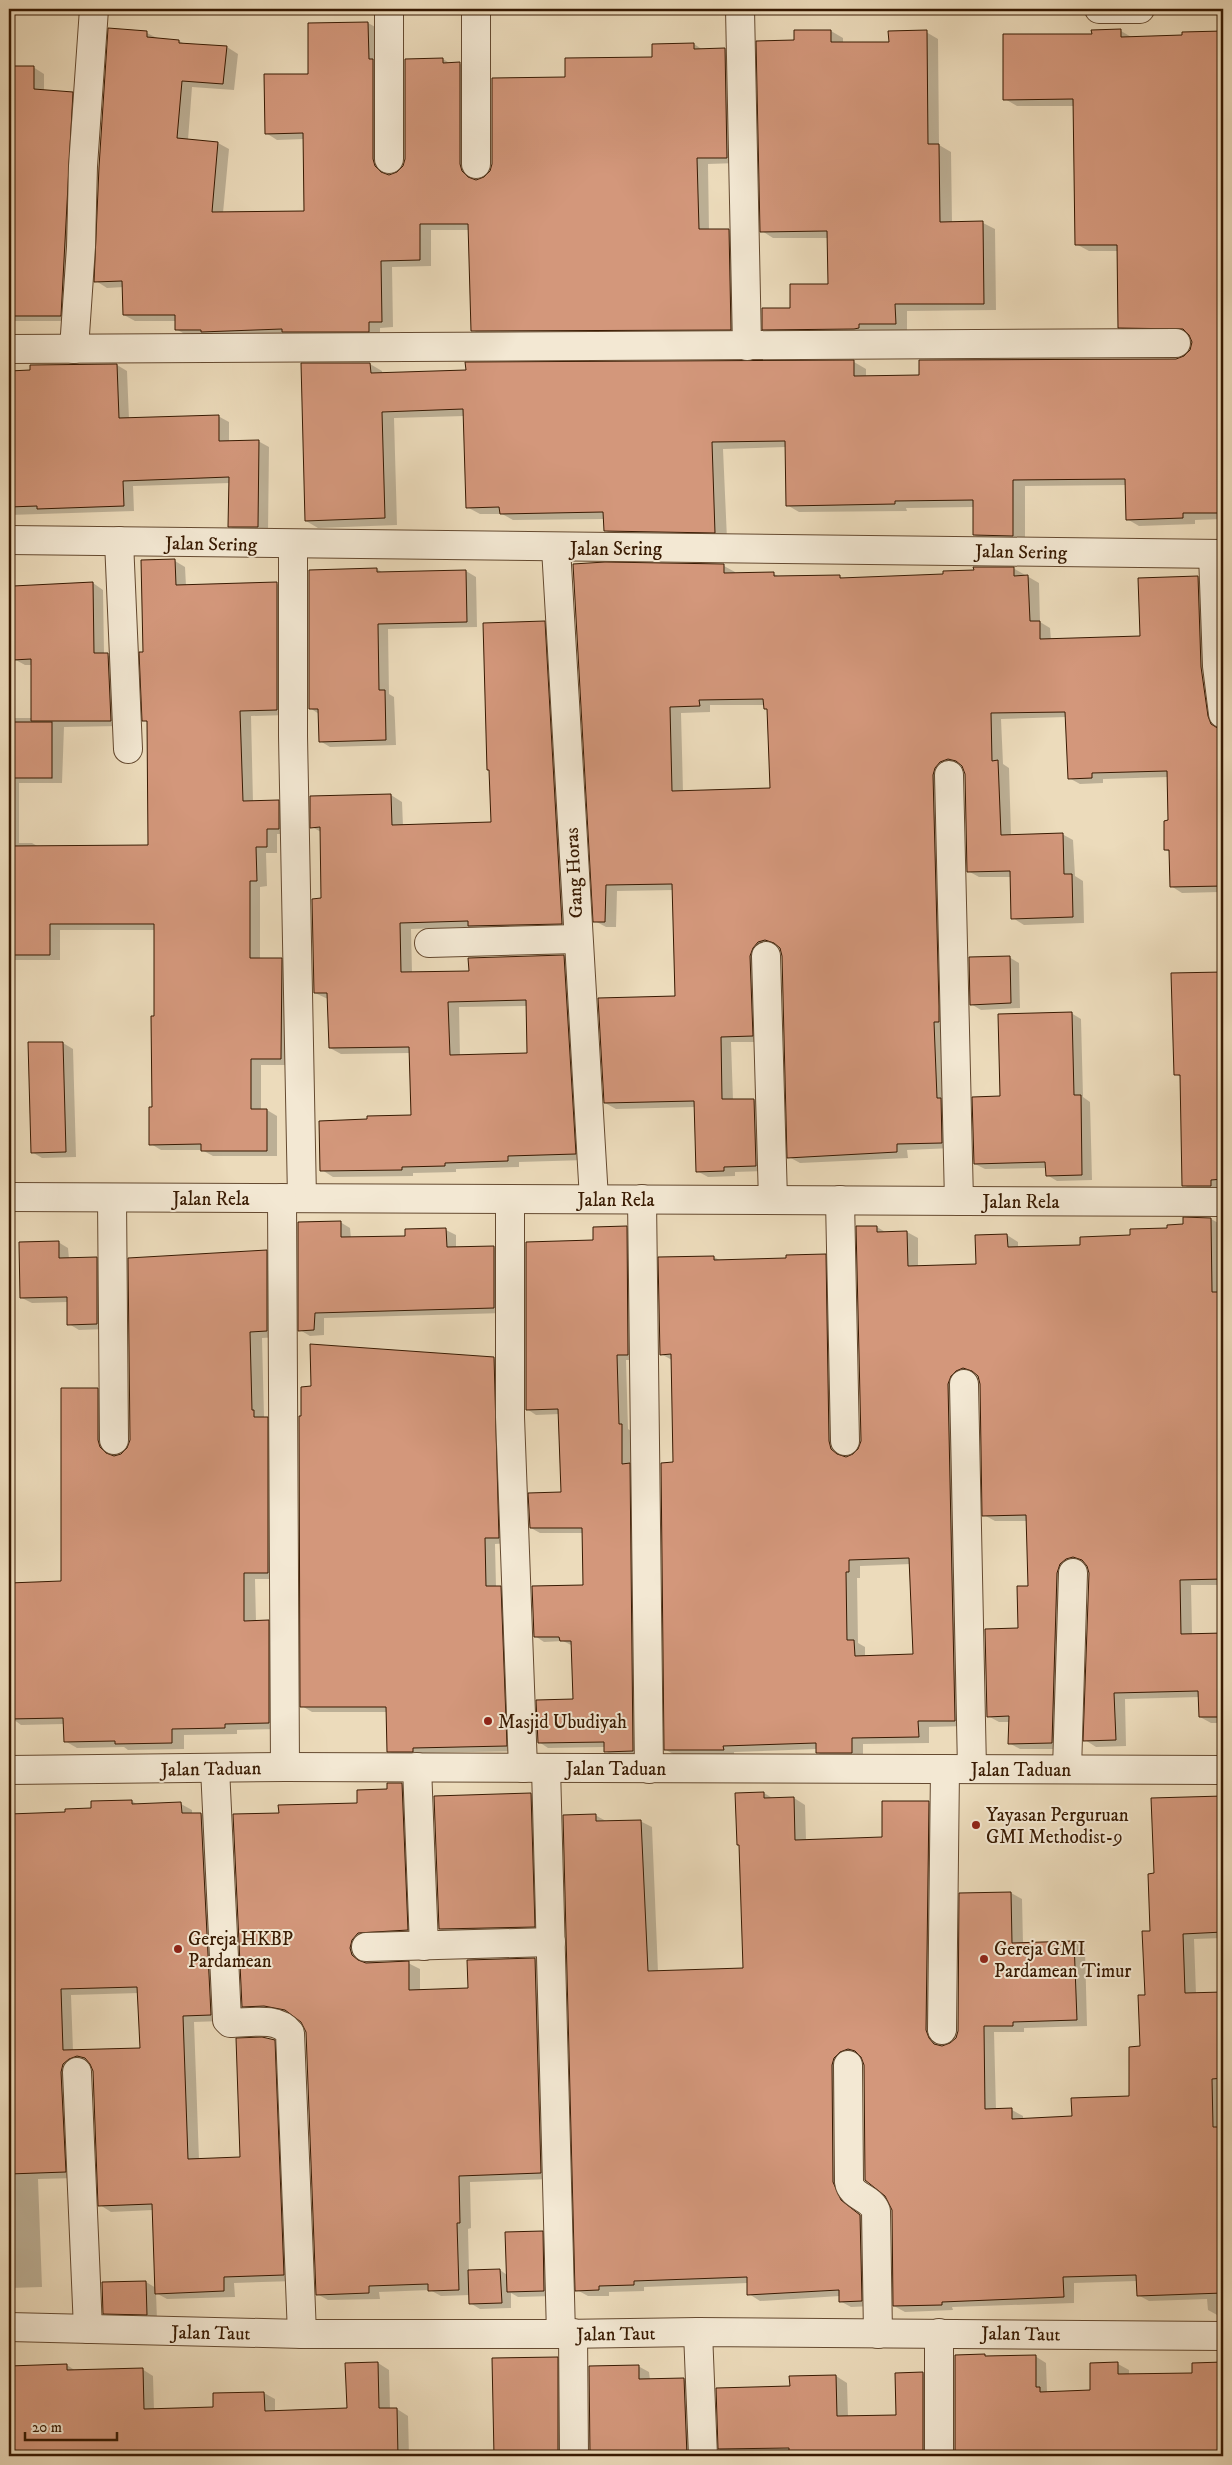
<svg xmlns="http://www.w3.org/2000/svg" width="1232" height="2465" viewBox="0 0 1232 2465" font-family="'IM FELL DW Pica',serif">
<style>
.shadow{fill:#0003;fill-rule:evenodd}
.building{fill:#d3977b;stroke:#381a02;fill-rule:evenodd}
.lines{fill:none;stroke-linecap:round;stroke-linejoin:round}
.minor-casing{stroke:#654a30;stroke-width:30}
.minor{stroke:#f3e8d3;stroke-width:28}
.poi-dot{fill:#8f2418;stroke:#f3e8d3;stroke-width:2}
.labels{text-anchor:middle;stroke-width:4;stroke-linejoin:round;paint-order:stroke}
.street-label{font-size:19px;fill:#381a02;stroke:#f3e8d3}
.poi-label{font-size:19px;fill:#381a02;stroke:#f3e8d3;text-anchor:start}
</style>
<rect width="100%" height="100%" fill="#ecdbbb"/>
<filter id="stains"><feTurbulence type="fractalNoise" baseFrequency=".004" numOctaves="4"/><feColorMatrix values="0 0 0 0 .2 0 0 0 0 .09 0 0 0 0 .02 0 0 0 .5 -.17"/></filter>
<radialGradient id="worn" r=".72"><stop offset=".6" stop-color="#630" stop-opacity="0"/><stop offset="1" stop-color="#630" stop-opacity=".3"/></radialGradient>
<g class="shadow">
<path d="M368,23L379,29L384,167L388,176L398,173L404,167L443,59L451,64H460L471,70V172L474,180L485,178L566,79L654,58L694,44L703,50L725,49L736,56L738,163L708,164L709,231L729,230L740,237L742,335L484,337L473,330L470,230H431V266L392,267L393,327L380,328V337L188,336L176,329V321H135L124,315V287L107,288L96,281L147,33L159,39L179,41L185,44L227,47L238,54L234,90L192,87L188,140L218,143L229,149L223,213H305L304,139L277,140L266,133L309,75Z"/>
<path d="M831,31L843,38V43H890L926,32L938,39L939,145L951,152L952,223H983L995,229L996,310L907,311V330H870V334L775,336L764,329L829,285V238H773L762,231L796,42Z"/>
<path d="M1121,31L1133,38L1183,37V33H1223V519L1195,520V524L1139,526L1127,519L1126,485L1025,486V542H987L974,535V507L906,508L907,511L799,512L787,505L786,447L723,449L727,539L618,538L605,530V519L513,520L502,514H480L467,507L465,416L394,418L397,525L318,528L306,521L370,364L382,371V374L854,362L866,369V377L920,376L1177,360L1185,357L1190,352L1193,343L1191,335L1131,334L1119,327V251H1089L1076,244L1074,106H1017L1005,99L1093,35Z"/>
<path d="M33,67L44,74V91L72,93L83,99L71,321H9V68Z"/>
<path d="M117,365L127,371L129,419L218,416L229,422V442L258,441L269,447L268,533L240,532L229,526L230,483L133,486L134,511L9,515V372Z"/>
<path d="M175,561L185,567L186,586L277,584L288,590V715L251,716L253,802L278,801L289,808V834H277V853H266L267,886L260,887V959H281L292,965L291,1065H261V1110H267L277,1116V1156H213L202,1150H161L151,1144L155,1017V930H60V960H9V718H32V665H25L14,659L93,583L103,590L104,654L118,660L121,726L64,727L62,783H19V843H32L39,847L149,846L148,722L144,720L145,654Z"/>
<path d="M574,566H724L735,572V574H774L780,577L839,576L844,579L944,575L1013,568L1039,583L1040,622L1050,628L1051,640L1141,637L1198,577L1209,584L1218,723L1223,731V962L1220,960L1219,892L1182,893L1171,886L1170,852L1165,850L1169,822L1168,777L1103,779V783L1080,784L1069,778L1067,717L1001,719L1003,764L1009,768L1011,836L1062,834L1073,840L1075,876L1083,881L1084,923L1024,925L1013,918L1012,877H979L968,871L966,774L961,765L953,767V1148L907,1150L908,1158L800,1163L789,1157L783,955L778,946L769,949L763,1042H731L733,1100H754L765,1106L767,1171L735,1172V1176L708,1177L697,1171L696,1107L616,1109L605,1103L676,997L674,890L617,891L616,927H606L595,921ZM710,705H765V708L769,710L771,789L683,792L681,713L710,712Z"/>
<path d="M377,569L383,573L466,571L476,577L477,627L388,629L389,694L394,697L396,745L330,747L320,741L319,714L310,708Z"/>
<path d="M544,622L555,629L573,929L480,932L471,927L411,929L412,973L470,972L564,956L575,963L586,1160L519,1162V1167L456,1169V1172L413,1173V1176L333,1177L322,1170L412,1116L410,1053L341,1054L330,1048L328,999L315,993L322,900L321,832L312,827L391,795L402,802L403,826L492,823ZM527,1006L528,1055L460,1056L459,1007Z"/>
<path d="M1009,957L1019,963L1020,1008L981,1010L971,1004Z"/>
<path d="M1223,973V1185H1221V1192H1195L1184,1185L1181,1077L1175,1074L1173,974Z"/>
<path d="M1071,1013L1081,1019L1083,1097L1090,1102L1092,1180L1057,1181L1047,1175V1168L985,1169L975,1164L1002,1097Z"/>
<path d="M63,1043L73,1049L76,1157L42,1158L32,1152Z"/>
<path d="M1211,1219L1222,1225L1223,1585H1191L1192,1635L1223,1634V1723H1211L1200,1717V1697L1125,1699L1126,1746L1096,1747L1085,1740L1090,1573L1088,1565L1085,1563L1077,1565L1063,1749H1020L1009,1743L1010,1722H999L988,1716L1019,1629L1029,1587L1027,1521H995L984,1515L981,1383L978,1375L975,1374L967,1377L966,1726L929,1727V1743L863,1744V1759H828L817,1752V1749L734,1752V1756H677L666,1750L674,1463L672,1360L661,1354L714,1257L721,1261L787,1260L825,1256L836,1262L840,1448L845,1458L854,1455L860,1449L862,1441L877,1227L887,1233L907,1232L918,1238V1267L977,1265L976,1236L1007,1235L1018,1242V1248L1081,1246L1168,1230ZM911,1564L914,1656L865,1657V1647L858,1643L857,1578H860V1566Z"/>
<path d="M340,1222L350,1228L351,1238L407,1237L406,1230H446L456,1235V1248L494,1247L504,1253V1313L324,1318V1335L310,1336L300,1330Z"/>
<path d="M626,1227L636,1233L637,1360H626L628,1429L631,1431L632,1466L639,1470L642,1756H614L605,1751V1747L548,1748L539,1742L574,1701L573,1646L563,1641L544,1642L535,1636L585,1586L584,1533H540L531,1528L562,1493L560,1414L536,1415L527,1409L595,1241Z"/>
<path d="M58,1242L68,1248L69,1259L97,1258L107,1264V1329L79,1330L69,1324L68,1302L32,1303L22,1298Z"/>
<path d="M266,1251L278,1258L279,1337L262,1338L264,1417L279,1425L280,1579H255L256,1622H268L280,1629L281,1729L237,1730V1734L184,1735V1749L128,1750L124,1747L77,1748L65,1741L64,1724L21,1725L9,1716V1631L63,1582L98,1389L110,1396L112,1455L123,1454L129,1448L227,1252Z"/>
<path d="M494,1358L504,1364L509,1543L495,1544L496,1587H500L511,1593L516,1751L423,1753V1757H398L388,1751L387,1712H312L302,1706Z"/>
<path d="M402,1784L413,1791L419,1936L361,1955L363,1962L408,1963L420,1969V1991L470,1990L469,1961L535,1959L546,1966L552,2179L470,2182L471,2228L468,2229L469,2272L500,2270L507,2275L542,2232L552,2238L554,2296L518,2297L511,2293V2308L480,2309L470,2303V2295L441,2296L430,2290L379,2292L380,2299L328,2300L317,2294L307,2032L302,2021L294,2015L276,2012H254L243,2006L280,1814L359,1804Z"/>
<path d="M764,1793L774,1799L794,1798L805,1805L806,1840L883,1838L929,1803L940,1809L937,2037L941,2047L950,2045L956,2039L1011,1893L1022,1899L1023,1944L1074,1942L1085,1949L1087,2026L1024,2028V2032H994L996,2110H1012L1023,2116V2119L1073,2118L1130,2097L1141,2047L1151,1932L1155,1875L1152,1799L1223,1797V1938L1194,1939L1196,1994L1223,1993V2316H1219L1208,2310L1207,2299L1149,2301L1138,2295L1137,2281L1074,2283V2303L952,2307L953,2310L905,2312L894,2306L893,2210L865,2065L860,2055L851,2058L844,2189L852,2208L871,2223L873,2306L851,2307L840,2301V2296L760,2301L749,2294L748,2283L644,2287V2291L609,2292V2296H588L577,2290L595,1815L606,1821H640L652,1827L658,1972L744,1969Z"/>
<path d="M531,1794L540,1800L544,1932L450,1934L440,1929Z"/>
<path d="M132,1801L138,1805L181,1804L192,1810V1814H201L212,1820L222,2021L194,2022L199,2160L241,2159L274,2041L286,2048L295,2281L234,2283L235,2297L167,2299L156,2293L157,2320L114,2319L104,2313L146,2282L156,2288L153,2210L111,2212L100,2205L94,2071L91,2063L88,2062L80,2065L77,2178L38,2179L42,2287L9,2288V1829L28,1828L66,1813ZM139,1993L141,2049L73,2051L71,1995Z"/>
<path d="M956,2356H1035L1046,2363L1047,2392L1092,2391L1118,2364L1129,2370V2375L1194,2374L1222,2364L1223,2456H956Z"/>
<path d="M557,2358L568,2364L569,2456H494L493,2359Z"/>
<path d="M378,2363L389,2370L390,2409H397L408,2416L409,2456H9V2367L67,2365L76,2371L142,2369L153,2376L154,2410L215,2409L264,2393L275,2399V2412L348,2410Z"/>
<path d="M638,2366L649,2372L650,2380L684,2379L695,2386L698,2456H591L590,2367Z"/>
<path d="M923,2373L934,2380V2456H720L717,2389L791,2387V2378L836,2376L847,2383L848,2417L897,2416V2374Z"/>
</g>
<g class="building">
<path d="M368,22L369,59H373V159L375,166L381,172L389,175L397,172L403,166L405,159V59L443,58V63L460,62V164L462,171L468,177L476,180L484,177L490,171L492,164V78L565,77V58L652,57V44L694,43V49L725,48L727,158H697L699,229H729L731,330L471,331L468,224H420V260L381,261L382,322H369V332H282V329L201,332V330H175V315H123L122,281L94,282L99,167L108,28L147,31V37L179,40V43L227,46L223,84L182,81L177,138L218,142L212,212L304,211L303,133L265,134L264,74H308V23Z"/>
<path d="M1121,29V37L1182,35V32L1223,31V513H1183V518L1126,520L1125,479L1013,480V536L973,535V500L895,501V504L786,506L785,441L712,442L715,533L604,531L603,512L500,514L499,507L466,508L463,409L382,412L385,518L305,521L301,363H370L371,373L466,370L465,362L854,360V376L919,375V360L1176,359L1184,356L1190,350L1192,342L1189,335L1183,329L1118,328L1117,245H1075L1073,99L1003,100V34H1092L1091,30Z"/>
<path d="M794,30H831V42H889L888,31L927,30L928,144H939L940,222L983,221L984,304H895L896,324H859V328L854,329L762,330V308H790V284H828L827,231L760,232L756,41L794,40Z"/>
<path d="M9,66H34V89L73,92L61,316H9Z"/>
<path d="M117,364L119,418L219,415V441L259,440L258,527H228L229,477L123,481L124,506L37,509V506L9,507V371L30,370V365Z"/>
<path d="M175,559L176,585L277,582V710L240,711L243,801L279,800V829H267V847H256L257,881H250V958H282L281,1059H251V1109H267V1151H201V1144L149,1145V1107H152L151,1016H154V924H50V955H9V846L148,845L147,721H142L139,652H143L141,560Z"/>
<path d="M605,562L724,564V573L774,572V576L840,575V578L943,574V571L974,570L973,567H1014V576L1028,575L1030,621H1040V639L1140,636L1138,578L1198,576L1201,667L1208,716L1211,724L1219,729L1223,886L1170,887L1169,850H1164V821L1168,820L1167,771L1092,773V778L1068,779L1065,712L991,713L992,761L998,760L1001,835L1063,833L1064,874H1072L1073,917L1011,919L1010,871L967,872L965,774L962,766L956,761L948,759L940,762L935,768L933,775L939,1006V1022H934L937,1098H941L942,1143L897,1144V1152L787,1158L782,956L780,948L774,943L765,940L758,942L753,948L750,956L753,1036L721,1037L722,1099H754L756,1166L724,1167V1171L696,1172L694,1101L604,1103L598,998L675,996L672,884L606,885L605,922H593L573,564ZM763,699L764,709H767L770,788L672,791L670,707L700,706L699,700Z"/>
<path d="M377,568V572L466,570L467,622L378,624L379,690H385L386,740L319,742L318,709H309V570Z"/>
<path d="M93,582L94,653H108L111,721H31V659L13,660V586Z"/>
<path d="M545,621L562,924L468,926V921L400,923L401,972L469,971L468,958L564,955L576,1154L508,1156V1161L445,1163V1166L402,1167V1170L320,1171L319,1121L367,1119V1116L411,1115L409,1047L329,1048L327,993H314L312,899L321,898L320,827L310,828V796L391,794L392,825L491,822L489,770H487L483,623ZM526,1000L527,1053L450,1055L448,1002Z"/>
<rect x="9" y="722" width="43" height="56"/>
<path d="M1010,956L1011,1003L970,1005L969,957Z"/>
<path d="M1223,972V1179L1211,1180V1186H1182L1180,1075H1174L1171,973Z"/>
<path d="M1072,1012L1074,1095H1081L1082,1175L1046,1176L1045,1162L974,1164L972,1097L1000,1096L998,1014Z"/>
<path d="M28,1042H63L66,1152L31,1153Z"/>
<path d="M1183,1217L1211,1218L1212,1292H1223V1579L1180,1580L1181,1634L1223,1633V1717H1199L1198,1691L1114,1693L1116,1740L1083,1741L1089,1573L1087,1566L1082,1560L1073,1557L1066,1559L1060,1564L1057,1573L1052,1743L1008,1744L1009,1716L987,1717L985,1629L1018,1628L1017,1586H1028L1026,1515L982,1516L980,1384L978,1376L972,1371L963,1368L956,1371L951,1376L948,1384L955,1721H918L919,1737L852,1738V1753H816V1743L723,1746L724,1750H664L661,1463L673,1462L671,1354L660,1355L658,1257L714,1256V1260L786,1258V1255L826,1254L829,1441L831,1449L837,1454L846,1457L853,1454L858,1449L861,1441L856,1226H877V1232L907,1231L908,1266L976,1264L975,1235L1007,1234L1008,1247L1080,1245V1237L1130,1235V1229L1167,1228V1225L1183,1224ZM909,1558L913,1654L855,1656L854,1640H847L846,1572H849V1560Z"/>
<path d="M341,1221V1237L405,1236V1229L446,1228L447,1247L494,1246V1308L315,1313L314,1330L298,1331V1222Z"/>
<path d="M627,1226L628,1355H617L619,1424H622V1464L630,1463L633,1751L604,1752V1742L538,1743L536,1700L573,1699L571,1641H560L559,1637H534L532,1586L583,1585L582,1528H530L528,1493L561,1492L558,1409L526,1410V1242L593,1240V1227Z"/>
<path d="M59,1241V1258L97,1257V1324L67,1325V1297L20,1298L19,1242Z"/>
<path d="M267,1250V1331L250,1332L252,1410H254V1417H268V1573H244V1621L269,1620V1723L225,1724V1728L172,1729V1743L115,1744V1741L64,1742L63,1718L9,1719V1583L61,1581V1388H98V1440L100,1447L106,1453L114,1456L121,1454L127,1448L130,1440L128,1258Z"/>
<path d="M310,1344L494,1357L499,1538H485L486,1586H501L507,1746L413,1748V1752H387L386,1707H300L299,1416H301V1387L311,1386Z"/>
<path d="M387,1783H402L408,1930L358,1933L352,1940L350,1948L352,1955L358,1960L366,1963L409,1961V1990L468,1988L467,1960L535,1958L541,2173L459,2176L460,2223H457L459,2290L428,2291V2284L369,2286V2293L316,2295L306,2032L301,2022L285,2010L264,2006L242,2007L233,1814L279,1813L278,1805L357,1803V1790L387,1789Z"/>
<path d="M764,1792V1798L794,1797L795,1840L882,1837V1801H929L926,2030L929,2038L934,2044L942,2046L950,2043L956,2038L958,2031L959,1893L1011,1892L1012,1943L1074,1941L1077,2020L1013,2022V2026H984L985,2109L1012,2108V2119L1072,2116L1071,2098L1129,2096V2047L1140,2046L1138,1995H1145L1142,1931H1150L1148,1874L1154,1873L1151,1798L1223,1796V1932L1183,1934L1185,1993L1223,1992V2078L1212,2079L1213,2127H1223V2293L1137,2296L1136,2275L1063,2277L1064,2297L942,2302V2305L893,2306L892,2210L885,2196L865,2180L864,2065L861,2057L855,2051L848,2049L840,2052L834,2058L832,2065L833,2182L841,2200L860,2215L862,2301L839,2302V2290L747,2295V2277L634,2281V2285L599,2286V2290L575,2291L563,1815L596,1814V1821L641,1820L648,1971L743,1968L739,1845H737L735,1793Z"/>
<path d="M531,1793L535,1927L439,1929L434,1796Z"/>
<path d="M132,1800V1804L181,1802L182,1813H201L211,2015L183,2016L188,2159L240,2157L236,2038L262,2037L275,2040L284,2275L224,2277V2291L155,2294L152,2204L98,2206L93,2071L90,2064L85,2058L77,2056L69,2059L63,2064L61,2072L66,2172L9,2174V1814L65,1812V1809L91,1808V1801ZM137,1987L140,2048L63,2050L61,1989Z"/>
<path d="M543,2231L544,2291L507,2292L505,2232Z"/>
<path d="M500,2269L502,2303L469,2304L468,2270Z"/>
<path d="M146,2281L147,2315L103,2314L102,2282Z"/>
<path d="M985,2354V2356L1036,2355V2387H1040V2392L1090,2390V2363L1118,2362V2374L1192,2373V2363L1223,2362V2431L1221,2456H955V2355Z"/>
<path d="M558,2357V2456H494L492,2358Z"/>
<path d="M378,2362L379,2408H397L398,2456H9V2366L67,2364V2370L143,2368L144,2409L213,2407V2393L264,2392L265,2411L347,2408L345,2363Z"/>
<path d="M639,2365V2379L684,2378L687,2456H590L589,2366Z"/>
<path d="M923,2372V2456H789V2448L718,2449L716,2388L790,2386L789,2376L836,2375L837,2416L896,2415L895,2373Z"/>
</g>
<g class="lines">
<defs>
<g id="minor">
<path d="M389,9V159"/>
<path d="M476,9V164"/>
<path d="M740,9L747,346"/>
<path d="M1099,9H1140"/>
<path d="M9,349L1176,343"/>
<path d="M74,349L81,247L83,166L94,9"/>
<path d="M9,540L1223,554"/>
<path d="M119,541L128,749"/>
<path d="M293,544V736L302,1198"/>
<path d="M556,548L594,1199"/>
<path d="M1213,554L1217,666L1223,714"/>
<path d="M949,775L959,1201"/>
<path d="M429,943L577,939"/>
<path d="M766,956L773,1200"/>
<path d="M9,1197L1223,1202"/>
<path d="M112,1198L114,1440"/>
<path d="M282,1198L285,1767"/>
<path d="M510,1199V1417L523,1768"/>
<path d="M642,1199L649,1769"/>
<path d="M840,1200L845,1441"/>
<path d="M964,1384L972,1769"/>
<path d="M417,1767L424,1946"/>
<path d="M215,1768L227,2020L230,2023C250,2023 277,2016 290,2033L302,2334"/>
<path d="M546,1768L561,2334"/>
<path d="M1067,1769L1073,1573"/>
<path d="M9,1770L285,1767L1223,1770"/>
<path d="M366,1947L551,1942"/>
<path d="M942,2030L945,1769"/>
<path d="M848,2065L849,2182C851,2197 871,2197 876,2211L878,2334"/>
<path d="M77,2072L88,2329"/>
<path d="M9,2327L302,2334H561L698,2332L1223,2336"/>
<path d="M698,2332L703,2456"/>
<path d="M573,2333L574,2456"/>
<path d="M939,2333V2456"/>
</g>
</defs>
<use href="#minor" class="minor-casing"/>
<use href="#minor" class="minor"/>
</g>
<g class="poi-dot">
<circle cx="488" cy="1721" r="5"/>
<circle cx="976" cy="1825" r="5"/>
<circle cx="178" cy="1949" r="5"/>
<circle cx="984" cy="1959" r="5"/>
</g>
<g class="labels">
<g class="street-label">
<text transform="translate(211 543) rotate(1)" y="7">Jalan Sering</text>
<text x="616" y="555">Jalan Sering</text>
<text transform="translate(1021 551) rotate(1)" y="7">Jalan Sering</text>
<text transform="translate(573 873) rotate(-93)" y="7">Gang Horas</text>
<text x="211" y="1205">Jalan Rela</text>
<text x="616" y="1206">Jalan Rela</text>
<text x="1021" y="1208">Jalan Rela</text>
<text transform="translate(211 1768) rotate(-1)" y="7">Jalan Taduan</text>
<text x="616" y="1775">Jalan Taduan</text>
<text x="1021" y="1776">Jalan Taduan</text>
<text transform="translate(211 2332) rotate(1)" y="7">Jalan Taut</text>
<text transform="translate(616 2333) rotate(-1)" y="7">Jalan Taut</text>
<text transform="translate(1021 2333) rotate(1)" y="7">Jalan Taut</text>
</g>
<g class="poi-label">
<text x="498" y="1728">Masjid Ubudiyah</text>
<text x="986" y="1821">Yayasan Perguruan<tspan x="986" dy="22">GMI Methodist-9</tspan></text>
<text x="188" y="1945">Gereja HKBP<tspan x="188" dy="22">Pardamean</tspan></text>
<text x="994" y="1955">Gereja GMI<tspan x="994" dy="22">Pardamean Timur</tspan></text>
</g>
</g>
<rect width="1232" height="2465" fill="none" stroke="#ecdbbb" stroke-width="30"/>
<rect x="10" y="10" width="1212" height="2445" fill="none" stroke="#381a02" stroke-width="2.5"/>
<rect x="15" y="15" width="1202" height="2435" fill="none" stroke="#381a02"/>
<path d="M25 2432v8h92v-8" fill="none" stroke="#381a02" stroke-width="2.5"/>
<text x="32" y="2432" font-size="15" fill="#381a02" stroke="#f3e8d3" stroke-width="4" paint-order="stroke">20 m</text>
<rect width="100%" height="100%" filter="url(#stains)"/>
<rect width="100%" height="100%" fill="url(#worn)"/>
</svg>
